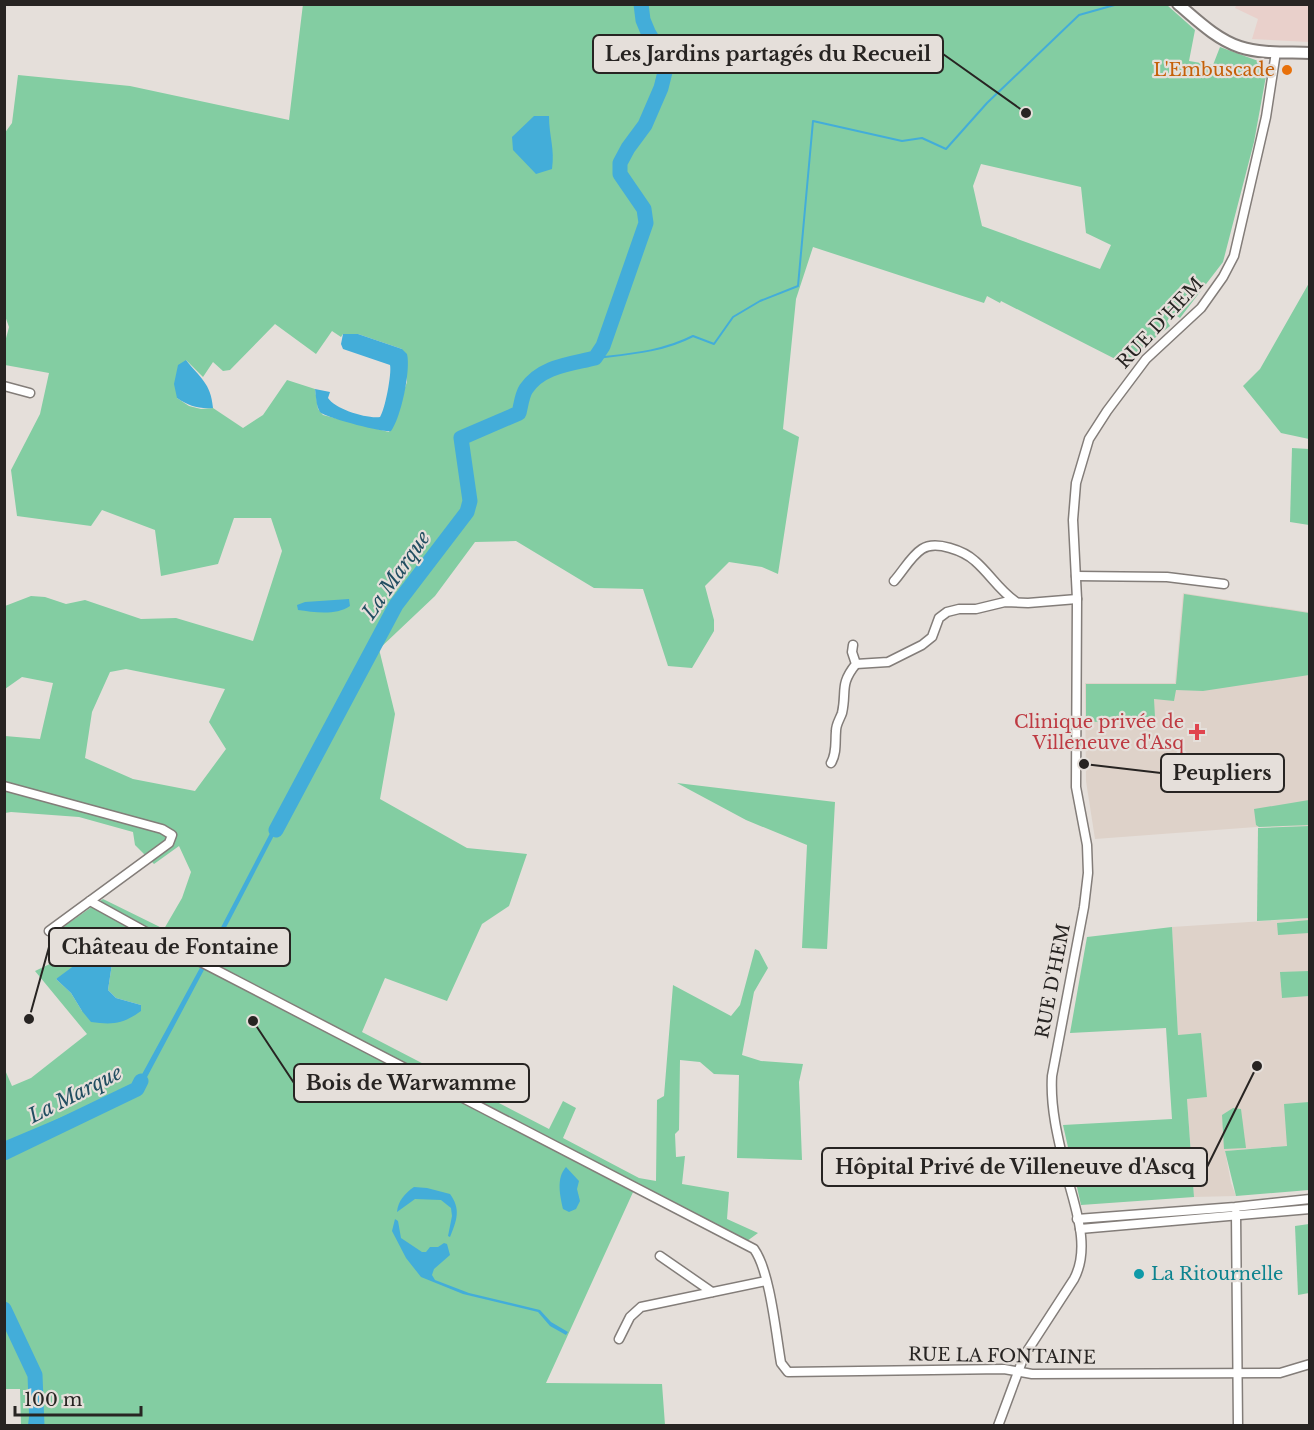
<svg xmlns="http://www.w3.org/2000/svg" width="1314" height="1430" viewBox="0 0 1314 1430" font-family="'Libre Baskerville',serif">
<style>
.industrial{fill:#e9d0cb}
.built{fill:#ded2c9}
.green{fill:#83cda2;fill-rule:evenodd}
.water{fill:#43add9}
.lines{fill:none;stroke-linecap:round;stroke-linejoin:round}
.stream{stroke:#43add9;stroke-width:2}
.river{stroke:#43add9;stroke-width:15}
.minor-casing{stroke:#837d79;stroke-width:11}
.major-casing{stroke:#837d79;stroke-width:14}
.minor{stroke:#fff;stroke-width:8}
.major{stroke:#fff;stroke-width:10}
.food-dot{fill:#e8710a;stroke:#e5dfda;stroke-width:2}
.health-dot{fill:#e0444e;stroke:#e5dfda;stroke-width:2}
.culture-dot{fill:#0f9aa8;stroke:#e5dfda;stroke-width:2}
.labels{text-anchor:middle;stroke-width:4.5;stroke-linejoin:round;paint-order:stroke}
.food-label{font-size:18px;fill:#c56008;stroke:#e5dfda;text-anchor:end}
.street-label{font-size:18px;fill:#272422;stroke:#e5dfda}
.health-label{font-size:18px;fill:#be3a42;stroke:#e5dfda;text-anchor:end}
.culture-label{font-size:18px;fill:#0d838f;stroke:#e5dfda;text-anchor:start}
.water-label{font-size:20px;font-style:italic;fill:#224e61;stroke:#e5dfda}
.leader{fill:none;stroke:#272422;stroke-width:2}
.callout-dot{fill:#272422;stroke:#e5dfda;stroke-width:2}
.callout{fill:#e5dfda;stroke:#272422;stroke-width:2}
.callout-label{font-size:20px;text-anchor:middle;font-weight:bold;fill:#272422}
</style>
<rect width="100%" height="100%" fill="#e5dfda"/>
<path class="industrial" d="M1237,4L1309,5V42L1252,39L1258,19L1235,8Z"/>
<g class="built">
<path d="M1183,593L1309,612V826L1256,827L1095,839L1086,781L1085,683H1175Z"/>
<path d="M1309,918V1178L1307,1144L1225,1151L1231,1183L1236,1196L1194,1197L1187,1099L1206,1097L1178,1035L1172,927Z"/>
</g>
<g class="green">
<path d="M303,4L1167,5L1195,30L1189,61L1213,65L1220,47L1261,62L1265,68L1266,76L1254,142L1223,262L1180,318L1174,314L1167,321L1170,326L1141,349L1127,365L1001,301L1000,303L987,296L984,303L813,247L796,299L783,429L799,437L778,574L762,567L729,562L705,586L714,620V631L692,668L668,666L643,589L594,588L516,541L475,542L435,596L379,649L395,714L380,799L467,848L527,854L509,906L482,924L447,1001L385,978L362,1032L549,1129L563,1101L576,1108L563,1138L639,1178L656,1181L657,1100L664,1096L673,985L731,1016L740,1005L755,949L759,951L768,968L754,992L742,1055L761,1061L803,1064L799,1082L802,1160L737,1158L739,1075L714,1074L700,1062L680,1060L679,1130L675,1134L676,1157L685,1156L682,1184L729,1192L727,1219L758,1233L739,1247L634,1190L546,1383L662,1384L665,1425H21L20,1389H4L5,1070L12,1086L31,1078L87,1034L35,971L56,961L49,937L103,899L164,929L182,898L191,872L179,846L154,864L135,845L133,832L79,817L11,812L5,813V736L40,739L53,683L22,677L5,689V606L31,596L45,597L66,604L85,600L141,619L176,618L253,641L282,551L271,518H234L218,564L161,576L155,530L102,510L91,526L17,516L11,470L40,414L49,373L5,365V342L9,327L4,313V134L12,123L18,75L130,86L289,120ZM981,164L1081,187L1086,233L1111,245L1100,269L982,226L973,186ZM275,324L316,354L332,331L341,337L343,334H358L402,349L407,382L389,432L323,415L318,409L315,389L287,380L263,415L243,428L213,408L201,409L189,406L177,398L186,360L203,377L213,362L223,371L230,370ZM126,669L225,689L209,722L226,749L195,791L133,779L85,758L92,712L110,672ZM113,957L108,990L116,998L141,1005L82,1011L71,993L56,979Z"/>
<path d="M1309,283V439L1281,433L1243,386L1260,369Z"/>
<path d="M1292,448L1309,449V525L1290,522Z"/>
<path d="M1184,594L1309,613V675L1203,691L1176,690L1174,701L1154,699L1155,717H1137L1136,721L1086,722V684H1176Z"/>
<path d="M677,783L835,802L827,949L802,948L807,845L746,820Z"/>
<path d="M1309,800V825L1259,827L1256,825L1254,809Z"/>
<path d="M1309,826V918L1257,921L1258,828Z"/>
<path d="M1309,920V933L1278,935L1277,923Z"/>
<path d="M1172,927L1178,1035L1201,1033L1207,1097L1187,1099L1194,1197L1081,1205L1063,1125L1172,1119L1166,1028L1070,1033L1087,937Z"/>
<path d="M1309,971V996L1282,998L1280,972Z"/>
<path d="M1309,1102V1190L1236,1196L1225,1151L1287,1146L1284,1104Z"/>
<path d="M1233,1108L1241,1109L1246,1148L1224,1149L1222,1115Z"/>
<path d="M1309,1224V1293L1298,1295L1295,1226Z"/>
</g>
<g class="water">
<path d="M534,116H549C549,136 555,149 552,169L536,174L513,150L512,137Z"/>
<path d="M343,334H358L402,349L407,354C411,370 401,418 391,431C383,433 324,417 320,412C316,406 316,395 315,389L330,392L328,398C335,409 367,419 380,417C385,410 392,373 390,365L343,349L341,344Z"/>
<path d="M186,360C200,378 211,383 213,408C198,409 189,406 177,398L174,384L178,365Z"/>
<path d="M349,599L350,606C335,616 314,612 298,610L297,605L305,602Z"/>
<path d="M395,600L400,603L377,638L208,962L204,960L355,670L378,626Z"/>
<path d="M98,948L113,957L108,990L116,998L141,1005V1011C123,1024 113,1025 91,1022L82,1011L71,993L56,979Z"/>
<path d="M201,966L205,968L146,1079L133,1094L125,1100L5,1149V1141L88,1106L122,1099L134,1087L140,1078Z"/>
<path d="M566,1167L579,1181L577,1189L580,1201L576,1209L569,1212L563,1209C560,1195 556,1178 566,1167Z"/>
<path d="M414,1187L427,1188L450,1194C461,1209 457,1220 450,1237L448,1236L452,1216L451,1208L441,1200L415,1199L397,1212C398,1201 405,1193 414,1187Z"/>
<path d="M395,1219L398,1221L401,1238L422,1252H426L430,1247H438L444,1243L447,1244L450,1255L434,1269L432,1275L435,1280L469,1293L540,1310L551,1322L568,1332L566,1335L550,1326L538,1312L463,1294L421,1277L406,1258L392,1231Z"/>
<path d="M5,1309L33,1369L36,1404L35,1425H28C31,1404 32,1386 25,1365C19,1346 4,1330 5,1309Z"/>
</g>
<g class="lines">
<path class="stream" d="M595,358C629,354 662,352 693,336L714,344L733,317L760,301L798,286L813,121L902,141L922,138L946,149L987,103L1079,15L1118,4"/>
<g class="river">
<path d="M276,830L396,605L467,512L470,501L461,438L519,413C521,405 522,395 526,389C541,366 571,364 595,358L603,346L646,223L644,209L620,174V163L628,148L645,125L661,88L666,68L663,57L648,32L643,20L641,4"/>
<path d="M4,1153L137,1089L141,1081"/>
<path d="M4,1309L35,1375L37,1426"/>
</g>
<defs>
<g id="minor">
<path d="M4,386L30,393"/>
<path d="M1076,576L1167,577L1224,584"/>
<path d="M894,581C903,571 911,556 922,549C936,540 964,551 975,561C990,574 999,590 1015,601"/>
<path d="M856,664L888,662L922,645L932,637L939,618L947,612L959,609H976L1005,602L1028,603L1077,599"/>
<path d="M831,763C837,753 835,742 836,731C836,724 840,719 842,713C847,691 839,685 856,664L852,652L853,645"/>
<path d="M4,786L162,829L172,835L169,843L49,931"/>
<path d="M90,901L197,960L754,1249C770,1271 776,1334 781,1363L788,1372L1004,1369L1032,1374L1280,1373L1310,1364"/>
<path d="M1236,1213L1238,1426"/>
<path d="M1077,1219L1235,1207L1310,1199"/>
<path d="M1080,1229L1310,1209"/>
<path d="M660,1256L712,1292"/>
<path d="M619,1339L630,1317L641,1307L766,1281"/>
<path d="M998,1426L1024,1356L1074,1279C1091,1247 1075,1208 1067,1176C1059,1143 1050,1109 1052,1076L1084,907L1088,873L1087,845L1076,787L1077,599L1073,520L1076,483L1089,439L1107,411L1146,359L1201,308L1223,277L1234,256L1266,117L1276,52"/>
</g>
<path id="major" d="M1178,4C1197,20 1216,39 1240,47C1262,54 1287,52 1310,53"/>
</defs>
<use href="#minor" class="minor-casing"/>
<use href="#major" class="major-casing"/>
<use href="#minor" class="minor"/>
<use href="#major" class="major"/>
</g>
<circle class="food-dot" cx="1287" cy="70" r="6"/>
<path class="health-dot" d="M1194 723h6v6h6v6h-6v6h-6v-6h-6v-6h6z"/>
<circle class="culture-dot" cx="1139" cy="1274" r="6"/>
<g class="labels">
<g class="food-label">
<text x="1275" y="76">L'Embuscade</text>
</g>
<g class="street-label">
<text transform="translate(1160 323) rotate(-47)" y="6">RUE D'HEM</text>
<text transform="translate(1053 981) rotate(-79)" y="6">RUE D'HEM</text>
<text transform="translate(1002 1356) rotate(1)" y="6">RUE LA FONTAINE</text>
</g>
<g class="health-label">
<text x="1184" y="728">Clinique privée de<tspan x="1184" dy="21">Villeneuve d'Asq</tspan></text>
</g>
<g class="culture-label">
<text x="1151" y="1280">La Ritournelle</text>
</g>
<g class="water-label">
<text transform="translate(396 575) rotate(-55)" y="7">La Marque</text>
<text transform="translate(75 1094) rotate(-27)" y="7">La Marque</text>
</g>
</g>
<path class="leader" d="M1026 113L943 54M1084 764L1161 773M29 1019L49 947M253 1021L294 1083M1257 1066L1207 1167"/>
<g class="callout-dot">
<circle cx="1026" cy="113" r="6"/>
<circle cx="1084" cy="764" r="6"/>
<circle cx="29" cy="1019" r="6"/>
<circle cx="253" cy="1021" r="6"/>
<circle cx="1257" cy="1066" r="6"/>
</g>
<g class="callout">
<rect x="593" y="35" width="350" height="38" rx="6"/>
<rect x="1161" y="754" width="123" height="38" rx="6"/>
<rect x="49" y="928" width="241" height="38" rx="6"/>
<rect x="294" y="1064" width="235" height="38" rx="6"/>
<rect x="822" y="1148" width="385" height="38" rx="6"/>
</g>
<g class="callout-label">
<text x="768" y="61">Les Jardins partagés du Recueil</text>
<text x="1222" y="780">Peupliers</text>
<text x="170" y="954">Château de Fontaine</text>
<text x="411" y="1090">Bois de Warwamme</text>
<text x="1015" y="1174">Hôpital Privé de Villeneuve d'Ascq</text>
</g>
<rect width="1314" height="1430" fill="none" stroke="#272422" stroke-width="12"/>
<path d="M15 1406v9h126v-9" fill="none" stroke="#272422" stroke-width="3"/>
<text x="24" y="1406" font-size="18" fill="#272422" stroke="#e5dfda" stroke-width="4.5" paint-order="stroke">100 m</text>
</svg>
